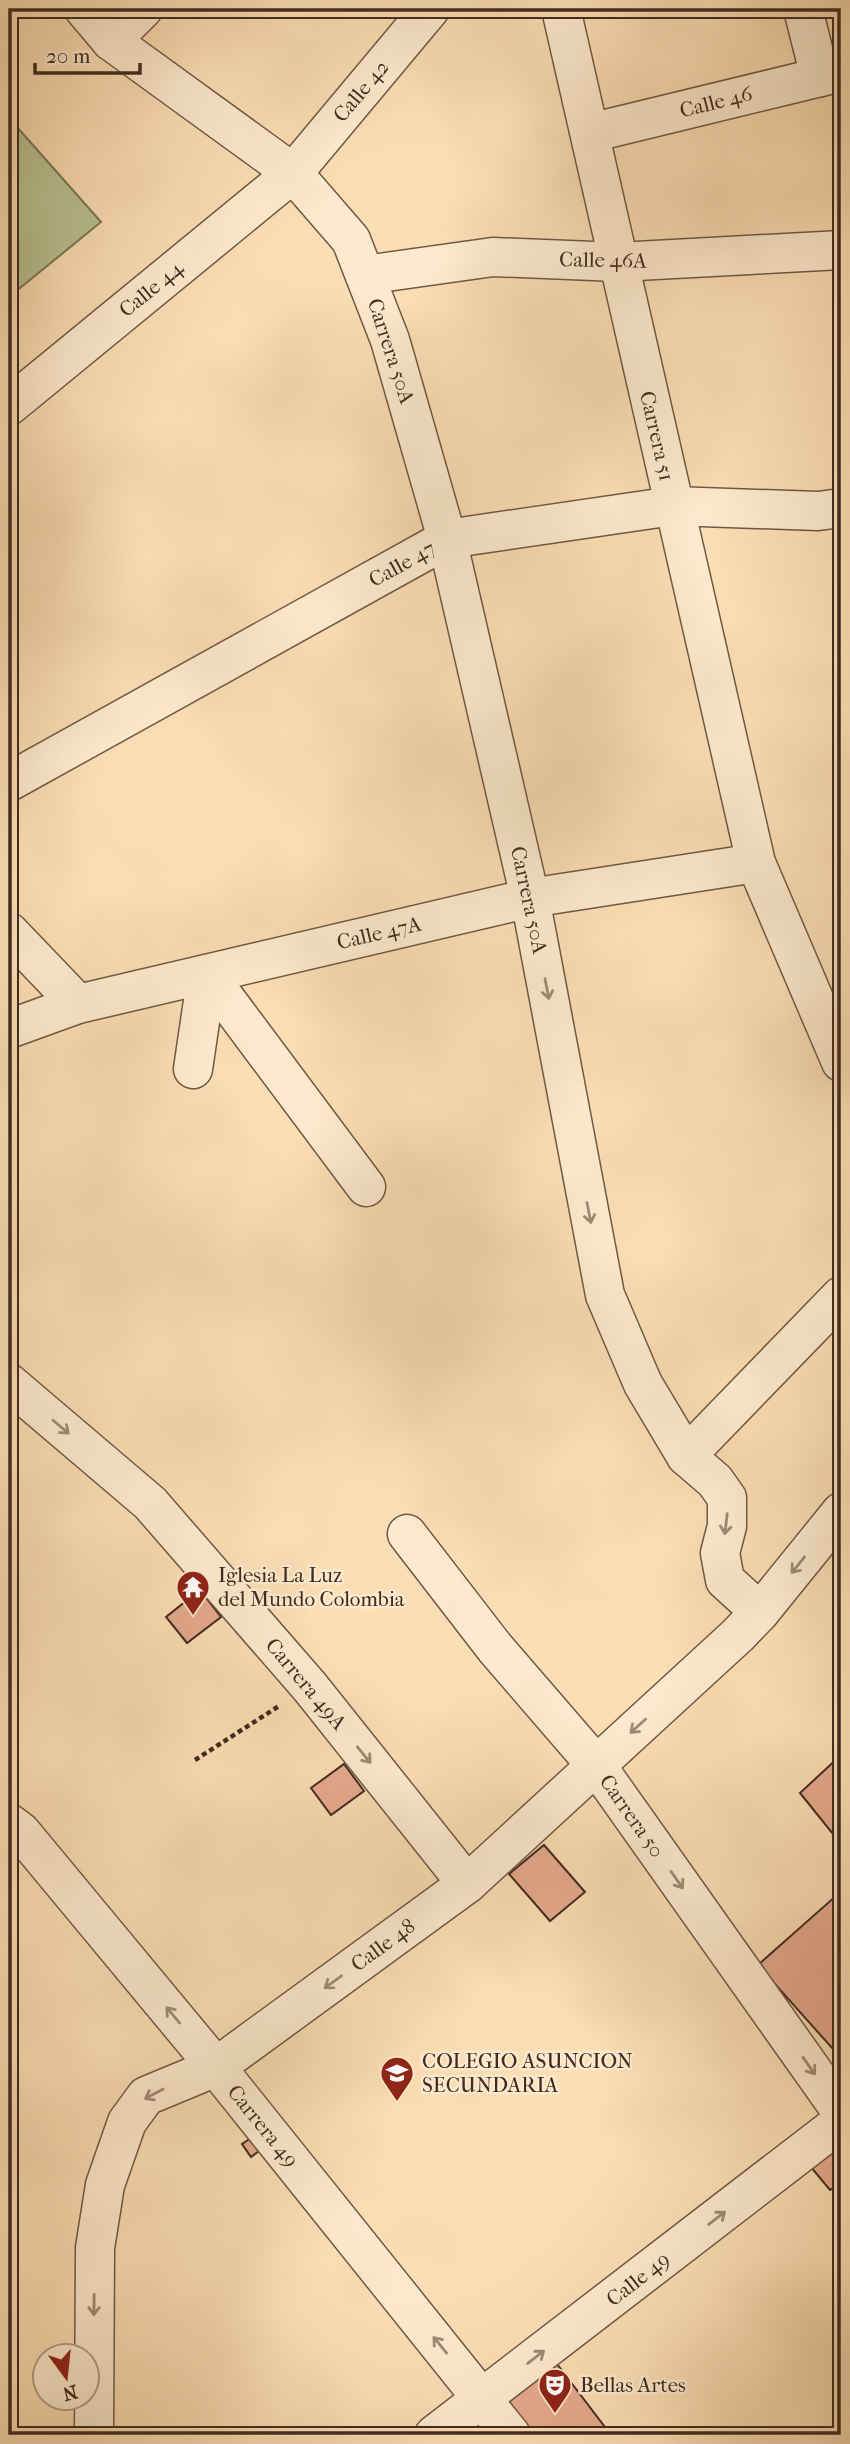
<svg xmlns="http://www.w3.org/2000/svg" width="850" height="2444" viewBox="0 0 850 2444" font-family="'IM FELL French Canon',serif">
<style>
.green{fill:#b8c292;stroke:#7c765a;stroke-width:2}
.building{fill:#e6aa8e;stroke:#412b21;stroke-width:2}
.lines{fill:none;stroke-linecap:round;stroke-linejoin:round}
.minor-casing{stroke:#705846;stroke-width:41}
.path{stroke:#412b21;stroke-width:4.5;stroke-dasharray:5 3.5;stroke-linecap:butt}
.minor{stroke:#fdeace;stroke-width:38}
.oneway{stroke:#9f8a78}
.labels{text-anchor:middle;stroke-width:5;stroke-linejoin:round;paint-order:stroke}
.street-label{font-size:21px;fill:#412b21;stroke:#fdeace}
.poi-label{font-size:21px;fill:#412b21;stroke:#fdeace;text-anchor:start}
</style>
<rect width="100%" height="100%" fill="#fcdeb4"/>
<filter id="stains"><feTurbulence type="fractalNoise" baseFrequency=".00286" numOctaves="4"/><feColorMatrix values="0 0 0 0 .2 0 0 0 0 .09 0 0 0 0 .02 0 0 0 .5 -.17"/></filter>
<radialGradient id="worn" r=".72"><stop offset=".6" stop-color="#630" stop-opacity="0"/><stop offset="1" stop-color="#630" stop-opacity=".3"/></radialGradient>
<path class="green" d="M9,118L101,222L9,297Z"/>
<g class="building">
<path d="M200,1590L221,1617L187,1643L166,1617Z"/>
<path d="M841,1755V1844L800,1793Z"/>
<path d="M344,1764L364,1791L331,1815L311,1788Z"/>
<path d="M544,1845L585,1892L550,1921L509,1874Z"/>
<path d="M837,1895L841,1899V2058L758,1965Z"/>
<path d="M841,2135V2184L830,2190L805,2160Z"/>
<path d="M254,2136L263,2148L251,2157L242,2144Z"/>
<path d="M554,2360L611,2435H529L502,2394Z"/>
</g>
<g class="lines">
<defs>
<g id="minor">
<path d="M84,9L111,41L293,173L351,240L390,340L447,539L530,898L605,1295L643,1384L686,1456L715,1481L727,1498V1526L720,1553L725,1580L760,1612"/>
<path d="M561,9L756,863L841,1062"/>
<path d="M803,9L820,77"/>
<path d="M111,41L143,9"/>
<path d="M590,133L841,72"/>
<path d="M365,275L493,257L618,262L841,250"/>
<path d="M9,406L293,173L430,9"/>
<path d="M9,782L447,539L673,506L818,511L841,508"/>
<path d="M9,932L78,1004"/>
<path d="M9,1029L78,1004L530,898L756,863"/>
<path d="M193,1069L207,974L366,1187"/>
<path d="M9,1383L150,1503L310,1687L467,1884"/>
<path d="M686,1456L841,1296"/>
<path d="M407,1534L495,1648L596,1765L841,2111"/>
<path d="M9,1823L21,1832L216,2067L511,2435"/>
<path d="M94,2435L95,2248L105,2185L127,2122L146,2096L216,2067L467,1884L738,1635L760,1612L841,1512"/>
<path d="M434,2435L841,2122"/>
</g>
</defs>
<use href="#minor" class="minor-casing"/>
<path class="path" d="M195,1760L279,1706"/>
<use href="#minor" class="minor"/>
</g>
<defs><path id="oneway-shaft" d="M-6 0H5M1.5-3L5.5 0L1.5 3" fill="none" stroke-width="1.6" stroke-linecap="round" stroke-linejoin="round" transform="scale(1.75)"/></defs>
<g class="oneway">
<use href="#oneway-shaft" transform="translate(547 989) rotate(79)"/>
<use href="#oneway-shaft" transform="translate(589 1213) rotate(79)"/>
<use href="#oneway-shaft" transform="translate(61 1427) rotate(40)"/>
<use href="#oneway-shaft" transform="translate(726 1524) rotate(97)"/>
<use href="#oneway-shaft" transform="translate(798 1565) rotate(129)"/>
<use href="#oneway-shaft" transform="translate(638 1726) rotate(138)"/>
<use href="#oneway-shaft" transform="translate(364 1755) rotate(51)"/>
<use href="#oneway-shaft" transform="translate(677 1880) rotate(55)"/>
<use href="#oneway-shaft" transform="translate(333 1982) rotate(144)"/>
<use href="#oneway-shaft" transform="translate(173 2015) rotate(-130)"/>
<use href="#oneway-shaft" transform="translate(809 2066) rotate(55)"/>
<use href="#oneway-shaft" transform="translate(154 2094) rotate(152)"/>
<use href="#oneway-shaft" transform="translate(717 2218) rotate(-38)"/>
<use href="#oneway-shaft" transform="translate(94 2305) rotate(91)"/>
<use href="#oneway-shaft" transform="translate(440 2345) rotate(-129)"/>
<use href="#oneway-shaft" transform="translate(536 2357) rotate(-38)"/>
</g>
<defs>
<symbol id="temple-pin" viewBox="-11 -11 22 30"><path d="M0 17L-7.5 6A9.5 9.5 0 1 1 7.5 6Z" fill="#8f2418" stroke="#fdeace"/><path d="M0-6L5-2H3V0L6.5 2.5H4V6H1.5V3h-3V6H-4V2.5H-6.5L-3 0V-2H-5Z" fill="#fff"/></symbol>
<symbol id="school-pin" viewBox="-11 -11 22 30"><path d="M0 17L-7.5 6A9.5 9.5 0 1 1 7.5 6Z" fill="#8f2418" stroke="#fdeace"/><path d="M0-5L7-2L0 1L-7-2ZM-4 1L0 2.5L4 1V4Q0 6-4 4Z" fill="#fff"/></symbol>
<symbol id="theatre-pin" viewBox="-11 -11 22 30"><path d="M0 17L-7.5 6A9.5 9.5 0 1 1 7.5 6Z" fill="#8f2418" stroke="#fdeace"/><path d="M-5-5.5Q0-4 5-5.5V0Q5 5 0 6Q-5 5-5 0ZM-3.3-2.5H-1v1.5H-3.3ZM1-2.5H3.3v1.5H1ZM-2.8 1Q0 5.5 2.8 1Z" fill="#fff"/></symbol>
</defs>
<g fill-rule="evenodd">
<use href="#temple-pin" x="174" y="1568" width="38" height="52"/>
<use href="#school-pin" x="378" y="2054" width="38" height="52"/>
<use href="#theatre-pin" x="536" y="2366" width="38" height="52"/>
</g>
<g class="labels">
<g class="street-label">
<text transform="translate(361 91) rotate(-50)" y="7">Calle 42</text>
<text transform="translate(716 102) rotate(-14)" y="7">Calle 46</text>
<text transform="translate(603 260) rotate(1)" y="7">Calle 46A</text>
<text transform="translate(151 289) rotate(-39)" y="7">Calle 44</text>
<text transform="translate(391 351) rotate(72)" y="7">Carrera 50A</text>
<text transform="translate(657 436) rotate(77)" y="7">Carrera 51</text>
<text transform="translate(402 564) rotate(-29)" y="7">Calle 47</text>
<text transform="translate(529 900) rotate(78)" y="7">Carrera 50A</text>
<text transform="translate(379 933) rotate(-13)" y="7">Calle 47A</text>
<text transform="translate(306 1684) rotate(50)" y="7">Carrera 49A</text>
<text transform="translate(632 1816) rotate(55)" y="7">Carrera 50</text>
<text transform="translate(383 1945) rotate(-36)" y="7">Calle 48</text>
<text transform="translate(263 2126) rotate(51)" y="7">Carrera 49</text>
<text transform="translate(638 2279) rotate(-38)" y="7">Calle 49</text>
</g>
<g class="poi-label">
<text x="218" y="1582">Iglesia La Luz<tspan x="218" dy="24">del Mundo Colombia</tspan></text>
<text x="422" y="2068">COLEGIO ASUNCION<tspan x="422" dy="24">SECUNDARIA</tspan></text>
<text x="580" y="2392">Bellas Artes</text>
</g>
</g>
<rect width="850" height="2444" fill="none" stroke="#fcdeb4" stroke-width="35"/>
<rect x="10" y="10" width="829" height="2423" fill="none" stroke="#412b21" stroke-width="3.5"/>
<rect x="18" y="18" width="815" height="2409" fill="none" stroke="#412b21" stroke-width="2"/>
<g transform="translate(66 2377) rotate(165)"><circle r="33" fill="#fdeace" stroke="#b29e89" stroke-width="2"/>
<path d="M0-5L12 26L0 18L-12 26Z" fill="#8f2418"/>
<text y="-10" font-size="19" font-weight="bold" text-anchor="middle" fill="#412b21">N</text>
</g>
<path d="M35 63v10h105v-10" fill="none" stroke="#412b21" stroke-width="3.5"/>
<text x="46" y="63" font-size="21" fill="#412b21" stroke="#fdeace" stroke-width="5" paint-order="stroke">20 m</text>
<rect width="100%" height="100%" filter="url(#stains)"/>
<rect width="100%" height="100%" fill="url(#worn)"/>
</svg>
